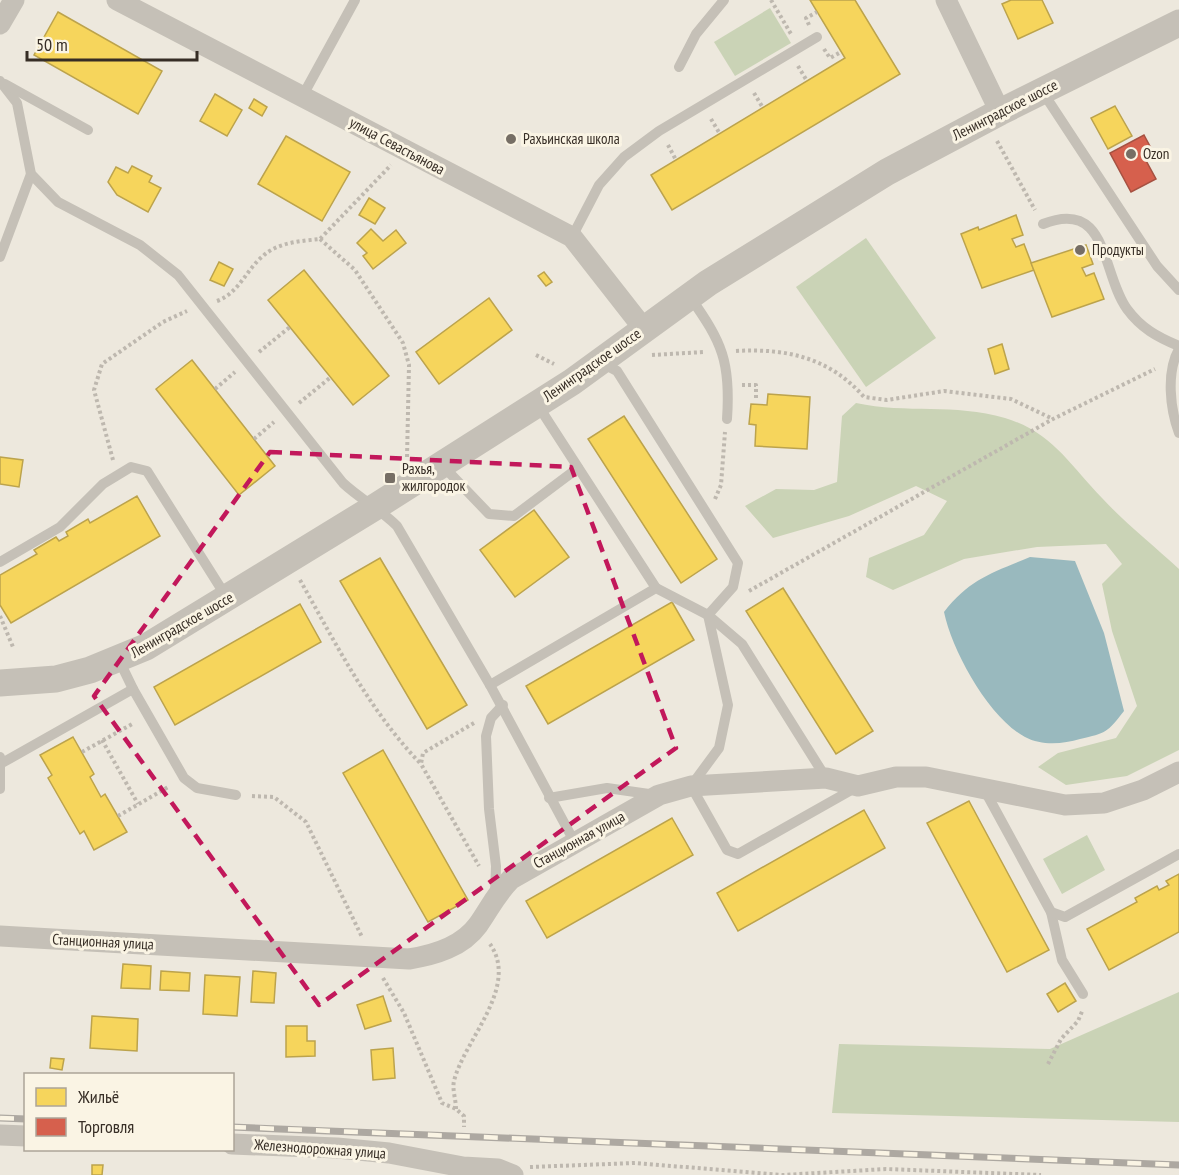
<svg xmlns="http://www.w3.org/2000/svg" width="1179" height="1175" viewBox="0 0 1179 1175" font-family="'PT Sans Narrow',sans-serif">
<style>
.green{fill:#cad3b6}
.water{fill:#99b9be}
.homes{fill:#f6d55c;stroke:#bca34c;stroke-width:1.5}
.shops{fill:#d6604d;stroke:#a65141;stroke-width:1.5}
.lines{fill:none;stroke-linecap:round;stroke-linejoin:round}
.path{stroke:#beb8af;stroke-width:4;stroke-dasharray:3 3;stroke-linecap:butt}
.service{stroke:#c5c0b7;stroke-width:10}
.minor{stroke:#c5c0b7;stroke-width:21}
.tertiary{stroke:#c5c0b7;stroke-width:27}
.rail-casing{stroke:#ada8a1;stroke-width:7}
.rail{stroke:#faf4e4;stroke-width:4.5;stroke-dasharray:14;stroke-linecap:butt}
.marked{fill:none;stroke:#c2185b;stroke-width:4.5;stroke-dasharray:12 8;stroke-linejoin:round}
.poi-dot{fill:#766e65;stroke:#faf4e4;stroke-width:2}
.labels{text-anchor:middle;stroke-width:6;stroke-linejoin:round;paint-order:stroke}
.street-label{font-size:15px;fill:#362d25;stroke:#faf4e4}
.poi-label{font-size:15px;fill:#362d25;stroke:#faf4e4;text-anchor:start}
</style>
<rect width="100%" height="100%" fill="#ede8dd"/>
<g class="green">
<path d="M770,8L791,43L735,76L714,42Z"/>
<path d="M866,238L936,338L866,387L796,287Z"/>
<path d="M856,403C907,414 954,403 1005,418C1052,432 1070,465 1102,498C1125,523 1153,545 1179,569V750L1127,776L1066,785L1038,767L1058,753L1116,738L1137,706L1112,631L1102,584L1122,564L1106,544L1037,547L964,559L893,590L866,577L869,558L924,535L947,501L916,486L849,516L773,538L745,506L776,489L814,490L837,482L842,416Z"/>
<path d="M1087,835L1105,870L1062,894L1043,859Z"/>
<path d="M1179,992V1122L832,1113L839,1044L1050,1049Z"/>
</g>
<path class="water" d="M1030,557L1075,561L1104,633L1124,711C1107,733 1106,733 1080,739C1063,744 1042,746 1025,737C989,718 952,651 944,612C969,579 994,572 1030,557Z"/>
<g class="homes">
<path d="M810,0H855L900,74L672,210L651,175L845,58Z"/>
<path d="M1011,0H1042L1053,23L1018,39L1002,4Z"/>
<path d="M58,12L162,71L138,114L34,55Z"/>
<path d="M215,94L242,110L227,136L200,121Z"/>
<path d="M254,99L267,107L262,116L249,108Z"/>
<path d="M1115,106L1132,136L1108,149L1091,118Z"/>
<path d="M286,136L350,172L322,221L258,184Z"/>
<path d="M132,166L152,176L149,182L161,188L148,212L117,195L108,182L116,167L128,173Z"/>
<path d="M369,198L385,208L375,224L359,215Z"/>
<path d="M1016,215L1023,235L1012,239L1016,247L1024,244L1034,270L982,288L961,234L978,227L979,230Z"/>
<path d="M371,229L383,241L396,230L406,243L373,269L363,256L367,253L357,243Z"/>
<path d="M1086,245L1093,264L1082,268L1086,276L1094,273L1104,299L1052,317L1031,263Z"/>
<path d="M219,262L233,269L224,286L210,280Z"/>
<path d="M304,270L389,376L353,405L268,300Z"/>
<path d="M544,272L552,282L546,286L538,276Z"/>
<path d="M489,298L512,330L439,384L416,352Z"/>
<path d="M1002,344L1009,369L995,374L988,349Z"/>
<path d="M192,360L275,466L239,495L156,389Z"/>
<path d="M768,394L810,397L807,449L755,446L756,425L749,424L751,404L767,405Z"/>
<path d="M624,416L717,559L681,583L588,439Z"/>
<path d="M0,457L23,460L19,487L0,484Z"/>
<path d="M137,496L160,536L11,623L0,605V575L37,554L34,550L56,537L59,541L68,536L66,532L88,519L90,523Z"/>
<path d="M534,510L569,557L515,597L480,550Z"/>
<path d="M380,558L467,705L427,729L340,581Z"/>
<path d="M783,588L873,731L836,754L746,611Z"/>
<path d="M672,602L694,640L548,724L526,686Z"/>
<path d="M300,604L321,642L175,725L154,687Z"/>
<path d="M73,737L94,774L90,777L101,797L105,794L127,832L94,850L84,831L80,834L48,778L52,775L40,755Z"/>
<path d="M383,750L468,900L428,922L343,773Z"/>
<path d="M969,801L1049,950L1007,972L927,823Z"/>
<path d="M864,810L885,848L738,931L717,893Z"/>
<path d="M672,818L693,855L547,938L526,901Z"/>
<path d="M1179,874V932L1109,970L1087,929L1137,902L1135,898L1157,886L1159,890L1169,885L1166,881Z"/>
<path d="M123,964L151,966L150,989L121,988Z"/>
<path d="M161,971L190,973L189,991L160,990Z"/>
<path d="M253,971L276,973L274,1003L251,1002Z"/>
<path d="M205,975L240,977L237,1016L203,1014Z"/>
<path d="M1065,983L1076,1001L1058,1012L1047,994Z"/>
<path d="M383,996L391,1021L365,1029L357,1005Z"/>
<path d="M92,1016L138,1019L137,1051L90,1048Z"/>
<path d="M286,1026H307V1041H315V1056L286,1057Z"/>
<path d="M393,1048L395,1078L373,1080L371,1050Z"/>
<path d="M51,1058L64,1059L62,1070L50,1068Z"/>
<path d="M92,1165H103L102,1175H92Z"/>
</g>
<path class="shops" d="M1144,135L1152,150L1143,155L1156,179L1131,192L1110,153Z"/>
<g class="lines">
<g class="path">
<path d="M771,0L791,34"/>
<path d="M809,25L806,18L817,12"/>
<path d="M824,49L830,58L841,52"/>
<path d="M798,66L807,81"/>
<path d="M754,93L763,108"/>
<path d="M711,119L720,134"/>
<path d="M997,141L1035,210"/>
<path d="M668,145L676,160"/>
<path d="M320,239L355,270L403,343L409,365L407,458"/>
<path d="M217,301C239,293 246,270 263,256C278,242 302,241 320,239L391,165"/>
<path d="M736,351C787,348 830,358 864,397L887,400L944,391L1011,399L1053,419"/>
<path d="M259,352L290,327"/>
<path d="M536,355L554,364"/>
<path d="M652,355L704,352"/>
<path d="M742,385H756V398"/>
<path d="M215,389L235,372"/>
<path d="M299,403L331,377"/>
<path d="M254,439L274,422"/>
<path d="M113,460L94,390L102,364L163,322L187,311"/>
<path d="M715,499L721,485L725,432"/>
<path d="M300,580C336,644 369,710 420,763"/>
<path d="M749,591L1053,419L1155,369"/>
<path d="M0,616L13,647"/>
<path d="M474,723L423,753L421,764L479,866"/>
<path d="M102,740L138,804"/>
<path d="M82,752L134,723"/>
<path d="M252,796L274,797L306,822L362,937"/>
<path d="M118,816L170,786"/>
<path d="M383,978L404,1013L442,1103L456,1109L464,1116V1127"/>
<path d="M1048,1064L1061,1039L1078,1021L1083,1009"/>
<path d="M456,1109C456,1100 452,1089 454,1081C464,1040 520,987 490,944"/>
<path d="M530,1167L635,1163L783,1175L886,1169L1041,1175"/>
</g>
<g class="service">
<path d="M679,67L696,34L724,0"/>
<path d="M0,81L17,103L31,174L58,202L140,245L178,275L343,483C360,499 380,509 397,526L490,685L656,588L708,615L742,644L826,778"/>
<path d="M5,84L88,130"/>
<path d="M1042,91L1157,266L1179,290"/>
<path d="M302,97L355,0"/>
<path d="M1043,224C1109,198 1101,273 1127,309C1141,328 1157,337 1179,346"/>
<path d="M572,237L599,185L624,157L659,131L817,37"/>
<path d="M0,257L31,174"/>
<path d="M690,297C722,342 731,362 727,419"/>
<path d="M1179,349C1166,372 1170,409 1179,433"/>
<path d="M600,362L617,371L738,563L733,587L708,615L728,705L719,748L691,786L727,850L738,854L855,788"/>
<path d="M537,404L656,588"/>
<path d="M442,465L489,514L514,516L578,468"/>
<path d="M0,562L60,527L103,484L131,467L147,471L227,598"/>
<path d="M119,660L133,689L184,778L197,788L236,795"/>
<path d="M490,685L575,843"/>
<path d="M0,757V789"/>
<path d="M2,763L133,689"/>
<path d="M984,789L1051,912L1062,960L1083,994"/>
<path d="M549,798L607,788L656,795"/>
<path d="M495,895L496,866L489,809L486,736L491,718L503,705"/>
<path d="M1051,912L1065,917L1179,854"/>
</g>
<g class="minor">
<path d="M117,0L572,237L644,329"/>
<path d="M946,0L1000,112"/>
<path d="M0,24L14,0"/>
<path d="M0,936L409,959C435,955 462,947 478,925C490,908 496,894 511,879L659,795L691,786L826,778L858,786L896,777H926L1065,805L1104,803L1143,790L1179,772"/>
<path d="M0,1135L26,1136"/>
<path d="M232,1144L337,1148L389,1153L463,1167L498,1169L513,1175"/>
</g>
<path class="tertiary" d="M0,683L56,679L90,670L146,647L375,507L572,382L708,283L887,172L1000,112L1179,23"/>
<defs>
<g id="rail">
<path d="M0,1118L26,1119"/>
<path d="M232,1127L1179,1165"/>
</g>
</defs>
<use href="#rail" class="rail-casing"/>
<use href="#rail" class="rail"/>
</g>
<path class="marked" d="M270,452L571,467L676,748L319,1005L94,696Z"/>
<g class="poi-dot">
<circle cx="511" cy="139" r="6"/>
<circle cx="1131" cy="154" r="6"/>
<circle cx="1080" cy="250" r="6"/>
<rect x="384" y="472" width="12" height="12" rx="3"/>
</g>
<g class="labels">
<g class="street-label">
<text transform="translate(1005 110) rotate(-27)" y="5">Ленинградское шоссе</text>
<text transform="translate(397 146) rotate(28)" y="5">улица Севастьянова</text>
<text transform="translate(592 365) rotate(-35)" y="5">Ленинградское шоссе</text>
<text transform="translate(182 625) rotate(-30)" y="5">Ленинградское шоссе</text>
<text transform="translate(579 840) rotate(-29)" y="5">Станционная улица</text>
<text transform="translate(103 942) rotate(3)" y="5">Станционная улица</text>
<text transform="translate(320 1149) rotate(4)" y="5">Железнодорожная улица</text>
</g>
<g class="poi-label">
<text x="523" y="144">Рахьинская школа</text>
<text x="1143" y="159">Ozon</text>
<text x="1092" y="255">Продукты</text>
<text x="402" y="474">Рахья,<tspan x="402" dy="17">жилгородок</tspan></text>
</g>
</g>
<rect x="24" y="1073" width="210" height="78" fill="#faf4e4" stroke="#aca498" stroke-width="1.5"/>
<rect x="36" y="1088" width="30" height="18" fill="#f6d55c" stroke="#aca498" stroke-width="1.5"/>
<text x="78" y="1103" font-size="18" fill="#362d25">Жильё</text>
<rect x="36" y="1118" width="30" height="18" fill="#d6604d" stroke="#aca498" stroke-width="1.5"/>
<text x="78" y="1133" font-size="18" fill="#362d25">Торговля</text>
<path d="M27 51v9h170v-9" fill="none" stroke="#362d25" stroke-width="3"/>
<text x="36" y="51" font-size="18" fill="#362d25" stroke="#faf4e4" stroke-width="4.5" paint-order="stroke">50 m</text>
</svg>
